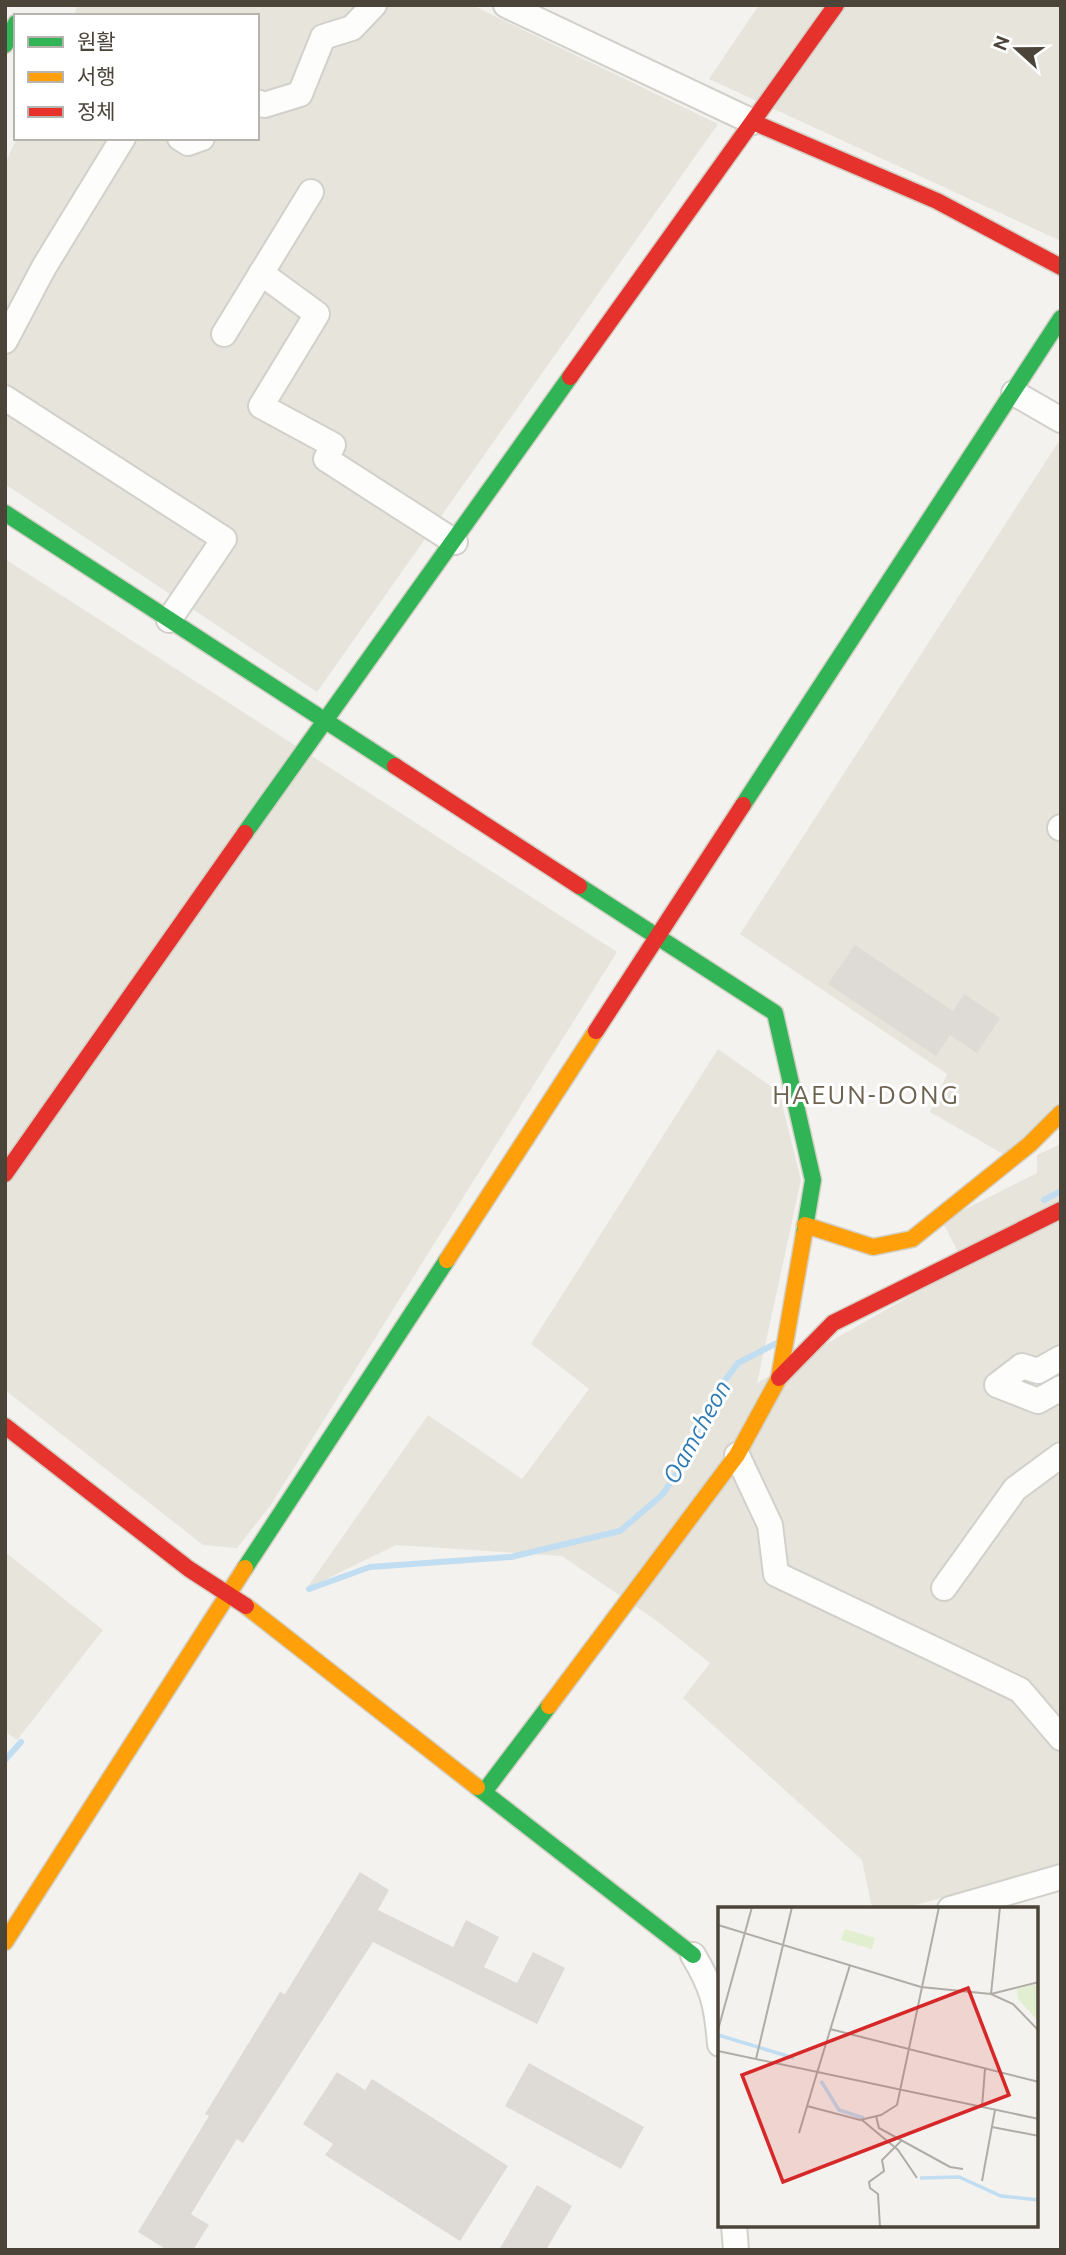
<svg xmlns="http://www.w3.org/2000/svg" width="1066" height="2255" viewBox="0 0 1066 2255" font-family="Ubuntu,'Noto Sans KR',sans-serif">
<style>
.residential{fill:#e7e4dc}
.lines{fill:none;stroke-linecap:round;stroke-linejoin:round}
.stream{stroke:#c0ddf1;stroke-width:6}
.building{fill:#dedbd6}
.street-casing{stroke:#d2d0cb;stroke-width:28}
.fast-casing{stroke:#d3cfc5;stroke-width:19}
.slow-casing{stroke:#d3cfc5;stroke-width:19}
.jam-casing{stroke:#d3cfc5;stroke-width:19}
.path{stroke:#d3d2cc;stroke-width:3.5;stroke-dasharray:3.5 3.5;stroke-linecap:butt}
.street{stroke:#fdfdfc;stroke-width:24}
.fast{stroke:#30b455;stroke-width:16}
.slow{stroke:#ff9f0a;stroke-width:16}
.jam{stroke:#e5322d;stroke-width:16}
.labels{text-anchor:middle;stroke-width:6;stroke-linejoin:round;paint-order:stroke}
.water-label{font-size:24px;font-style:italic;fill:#2e7ab2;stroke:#fff}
.quarter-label{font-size:26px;letter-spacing:2px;fill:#6e6250;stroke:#fff}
.inset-river{fill:none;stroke:#c0ddf1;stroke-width:3.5}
.inset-road{fill:none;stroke:#b0aca6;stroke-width:2}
.view{fill:#d62828;fill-opacity:0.15;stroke:#d62828;stroke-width:3.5}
.inset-edge{fill:none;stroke:#4b4439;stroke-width:3.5}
</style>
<rect width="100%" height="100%" fill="#f4f2ee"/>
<g class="residential">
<path d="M78,5H472L718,124L317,692L5,484V164L17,138H257V16H73Z"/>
<path d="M759,5H1061V241L709,79Z"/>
<path d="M1061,438V1101L1010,1158L930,1112L947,1074L740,934Z"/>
<path d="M5,559L617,952L270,1506L237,1548L203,1545L5,1390Z"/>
<path d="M718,1049L779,1092L801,1180L757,1383L965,1265L942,1221L1037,1173V1155L1061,1144V1865L905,1908H872L862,1860L683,1698L710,1663L654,1619L562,1556L396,1545L306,1589L428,1415L522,1479L589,1389L531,1344Z"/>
<path d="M5,1552L103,1630L17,1740L5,1731Z"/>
</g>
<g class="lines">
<g class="stream">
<path d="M1044,1200L1061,1191"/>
<path d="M309,1589L370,1567L511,1557L620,1531L662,1495L679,1470L719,1388L738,1363L775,1344"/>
<path d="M5,1760L21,1742"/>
</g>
</g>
<g class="building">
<path d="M855,945L953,1011L964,994L1000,1018L977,1053L950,1035L936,1056L828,984Z"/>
<path d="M360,1872L389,1890L378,1910L453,1947L466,1920L499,1937L484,1967L517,1983L533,1952L565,1968L537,2024L373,1942L243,2143L237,2139L191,2214L209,2225L193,2250H167L138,2232L209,2116L205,2114L280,1992L285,1994Z"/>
<path d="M529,2063L644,2127L621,2169L505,2106Z"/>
<path d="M337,2072L365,2090L372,2079L508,2166L460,2241L325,2155L333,2144L303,2124Z"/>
<path d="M537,2185L572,2206L546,2250H499Z"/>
</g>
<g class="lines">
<defs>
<g id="street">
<path d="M506,5L753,122"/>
<path d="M257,102L264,105L300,94L323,37L352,28L374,5"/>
<path d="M180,138L188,143L202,138"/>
<path d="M261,273L317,314L261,406L333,445L326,459L455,542"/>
<path d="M224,334L311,192"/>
<path d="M5,341L44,267L123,138"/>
<path d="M1014,393L1061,420"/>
<path d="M5,398L224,539L169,620"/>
<path d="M1060,828L1061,827"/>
<path d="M1061,1358L1038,1371L1022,1366L997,1385L1038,1401L1061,1388"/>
<path d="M737,1455L770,1525L776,1574L1020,1690L1061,1738"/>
<path d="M944,1588L1015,1489L1061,1455"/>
<path d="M950,1909L1061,1877"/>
<path d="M693,1955C713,1988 717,2006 720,2044"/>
<path d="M734,2225L736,2250"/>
</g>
<g id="fast">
<path d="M5,45L16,23"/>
<path d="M5,513L395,766"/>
<path d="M743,805L1061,318"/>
<path d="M245,833L570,377"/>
<path d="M579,886L775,1013L813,1180L804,1234"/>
<path d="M245,1568L447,1260"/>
<path d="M477,1787L693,1955"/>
<path d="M484,1792L549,1706"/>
</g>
<g id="slow">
<path d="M805,1225L873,1247L912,1239L1030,1144L1061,1113"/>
<path d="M447,1260L596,1031"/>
<path d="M246,1606L477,1787"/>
<path d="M549,1706L737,1455L779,1378L804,1234"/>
<path d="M5,1942L245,1568"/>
</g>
<g id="jam">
<path d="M753,122L937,201L1061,267"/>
<path d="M570,377L836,5"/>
<path d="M395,766L579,886"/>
<path d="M596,1031L743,805"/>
<path d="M5,1174L245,833"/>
<path d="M779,1378L833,1323L1061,1210"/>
<path d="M5,1426L189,1569L246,1606"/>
</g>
</defs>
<use href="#street" class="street-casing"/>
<use href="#fast" class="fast-casing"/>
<use href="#slow" class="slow-casing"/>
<use href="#jam" class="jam-casing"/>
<path class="path" d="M1036,2215L1038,2216"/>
<use href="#street" class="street"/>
<use href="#fast" class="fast"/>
<use href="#slow" class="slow"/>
<use href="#jam" class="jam"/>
</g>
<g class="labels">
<g class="water-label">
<text transform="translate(697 1432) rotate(-61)" y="8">Oamcheon</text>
</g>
<g class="quarter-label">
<text x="866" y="1104">HAEUN-DONG</text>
</g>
</g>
<g transform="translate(718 1907)">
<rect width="320" height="320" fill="#f4f2ee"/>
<path d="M127,22L157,31L154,42L123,33ZM320,77V114L300,92L299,82Z" fill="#e1eecf"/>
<path class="inset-river" d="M0,128L76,151M103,174L121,203L146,211M202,271L241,270L283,289L321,293"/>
<path class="inset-road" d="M0,18L203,80L273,87L295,97L321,124M273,87L282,0M273,87L321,75M112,122L321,175M0,123L34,0M0,144L321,212M38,152L74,0M99,166L132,58M89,199L142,213L163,208L179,198L221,0M264,200L267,162M158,209L161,221L232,260L245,262M144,213L180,243L199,271M274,220L321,229M81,226L99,166M264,274L277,203M162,320L160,287L152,281L151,275L166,264L164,253L184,233"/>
<path class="view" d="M250,81L291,188L65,275L24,168Z"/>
<rect width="320" height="320" class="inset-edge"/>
</g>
<rect width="1066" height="2255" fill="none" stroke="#4b4439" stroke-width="14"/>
<rect x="14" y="14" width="245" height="126" fill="#ffffff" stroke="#b7b4b0" stroke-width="2"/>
<rect x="28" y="37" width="35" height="10" fill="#30b455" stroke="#b7b4b0" stroke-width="2"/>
<text x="77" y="49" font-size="21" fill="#4b4439">원활</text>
<rect x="28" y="72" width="35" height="10" fill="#ff9f0a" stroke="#b7b4b0" stroke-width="2"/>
<text x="77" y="84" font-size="21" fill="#4b4439">서행</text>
<rect x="28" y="107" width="35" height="10" fill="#e5322d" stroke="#b7b4b0" stroke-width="2"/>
<text x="77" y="119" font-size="21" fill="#4b4439">정체</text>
<g transform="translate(1017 49) rotate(291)" stroke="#ffffff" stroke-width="5" paint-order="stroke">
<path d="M0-5L12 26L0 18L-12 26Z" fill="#4b4439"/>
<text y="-10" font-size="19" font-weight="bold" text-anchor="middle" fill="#4b4439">N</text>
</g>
</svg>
